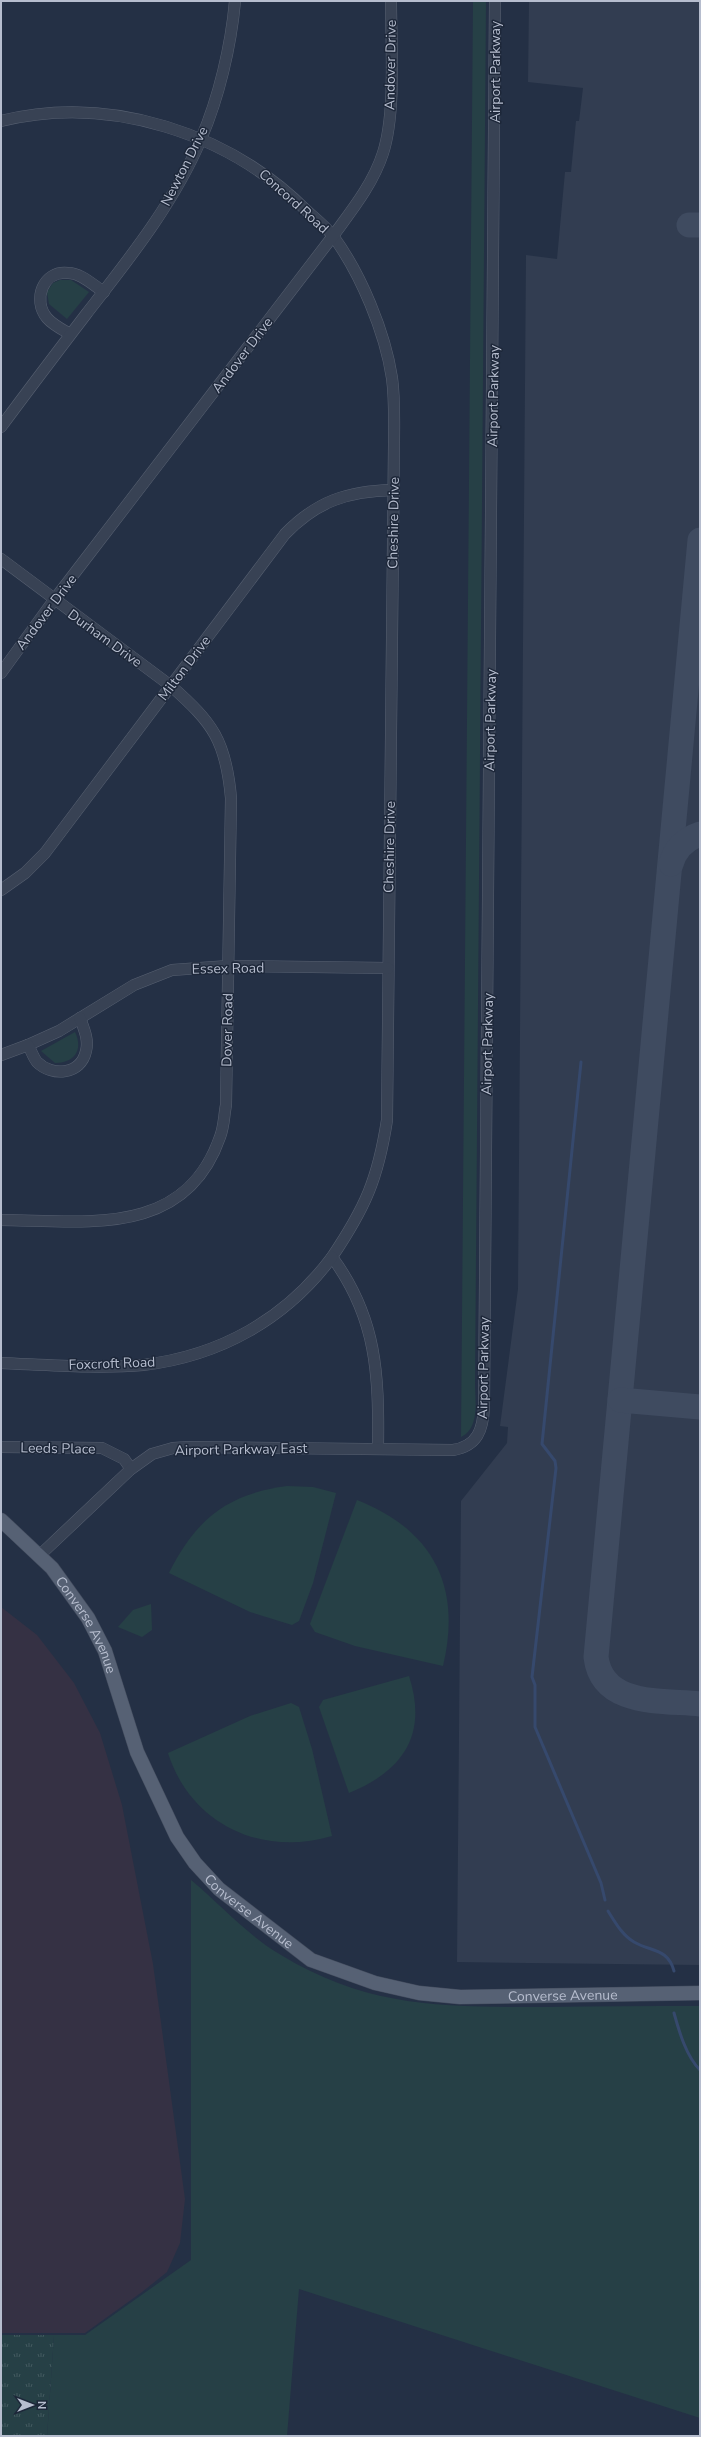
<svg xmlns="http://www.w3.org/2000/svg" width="701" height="2437" viewBox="0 0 701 2437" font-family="'Nunito Sans',sans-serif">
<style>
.medical{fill:#353144}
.airport{fill:#323d51}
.green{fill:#264046}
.park{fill:url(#park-tufts)}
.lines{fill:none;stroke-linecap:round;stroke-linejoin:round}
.stream{stroke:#36496d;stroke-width:3}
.taxiway{stroke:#3f4b60;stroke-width:25}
.minor-casing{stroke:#576071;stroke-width:12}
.major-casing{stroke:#424b5d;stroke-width:15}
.minor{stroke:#384254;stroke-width:11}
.major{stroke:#566174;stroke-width:14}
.labels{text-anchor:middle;stroke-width:3;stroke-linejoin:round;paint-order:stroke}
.street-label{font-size:14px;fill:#b6bdce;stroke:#1d2739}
</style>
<defs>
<pattern id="park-tufts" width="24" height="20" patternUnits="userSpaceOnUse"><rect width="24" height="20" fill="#264046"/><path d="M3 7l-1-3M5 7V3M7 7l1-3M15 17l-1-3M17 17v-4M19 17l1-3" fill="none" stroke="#435a60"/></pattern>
</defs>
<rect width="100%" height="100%" fill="#243045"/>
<path class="medical" d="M1,1607L37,1635L74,1683L100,1733L122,1805L153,1964L185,2199L180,2243L167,2272L142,2292L85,2333H1Z"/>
<path class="airport" d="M529,1H700V1965L457,1962L461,1501L507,1443L508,1427L500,1426L518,1289L526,255L557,259L565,172H571L576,121H579L583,88L528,82Z"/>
<g class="green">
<path d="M473,1H486L475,1383C475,1401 480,1428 461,1437Z"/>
<path d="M60,280H71L89,292L67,319L49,304L47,292L53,283Z"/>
<path d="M75,1032C84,1051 73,1063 55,1063L41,1051Z"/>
<path d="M287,1486L313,1487L336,1493L313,1583L299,1621L292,1625L250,1612L169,1573C196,1519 227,1494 287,1486Z"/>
<path d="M357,1500C433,1530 462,1586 443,1666L355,1646L315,1632L310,1624Z"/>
<path d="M151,1604L152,1630L142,1637L118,1627L133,1610Z"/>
<path d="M409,1676C428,1735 403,1771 349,1793L319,1707L323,1700Z"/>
<path d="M291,1703L299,1707L312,1749L332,1836C262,1857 191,1825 168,1753L250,1716Z"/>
<path d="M191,1880C221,1905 247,1935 281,1955C370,2009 446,2007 546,2007C597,2006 649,2006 700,2006V2418L299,2289L287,2436H47L54,2335H85L191,2260Z"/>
</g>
<path class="park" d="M1,2335H54L47,2436H1Z"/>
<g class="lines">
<g class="stream">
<path d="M581,1062L542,1444L555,1461L556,1468L532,1677L535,1685V1727L601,1883L605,1900"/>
<path d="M608,1911C615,1922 622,1935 634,1942C651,1952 668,1948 674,1971"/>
<path d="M674,2013C679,2031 686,2056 700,2070"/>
</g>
<g class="taxiway">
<path d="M689,225H700"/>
<path d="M700,540L596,1657C602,1707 662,1700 700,1704"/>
<path d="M671,864C675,849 685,839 700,834"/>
<path d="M620,1400L700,1407"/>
</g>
<defs>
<g id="minor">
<path d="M1,121C110,94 229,133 307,211C316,219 326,227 333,236C361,274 385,332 392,378C395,400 394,423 394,445L387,1120C378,1179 365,1208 332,1257C377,1318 379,1375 378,1448"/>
<path d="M70,334C63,330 53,325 47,318C32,300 43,270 68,273C81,273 93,285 104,292"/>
<path d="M1,427C29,389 58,351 87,313C129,259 174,203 201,139C219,97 231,46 235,1"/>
<path d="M1,559L171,686C213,723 226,741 231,798L226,1105C224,1115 224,1127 220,1137C185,1238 86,1221 1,1220"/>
<path d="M1,673L54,600L333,236C352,210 373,184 383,153C396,113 391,45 391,1"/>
<path d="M1,890L25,873L45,853L285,534C317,501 348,491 393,490"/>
<path d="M28,1045L59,1031L134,985L172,970L228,966L388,968"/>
<path d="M1,1055L28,1045C31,1050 33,1057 37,1062C52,1077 81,1075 86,1051C89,1040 84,1029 80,1018"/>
<path d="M1,1363C48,1365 97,1369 143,1365C220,1356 286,1319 332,1257"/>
<path d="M1,1447L102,1448L124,1459L131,1469"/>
<path d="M40,1555L131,1469L152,1454L173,1448L189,1447L453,1450C478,1446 483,1429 484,1407L495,1"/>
</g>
<g id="major">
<path id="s1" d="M1,1520L52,1568L88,1618L105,1651L137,1752L177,1837L195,1863L219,1889L311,1960L375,1983L419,1993L460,1997L700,1993"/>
</g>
</defs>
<use href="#minor" class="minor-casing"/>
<use href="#major" class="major-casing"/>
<use href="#minor" class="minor"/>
<use href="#major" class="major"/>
</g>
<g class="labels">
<g class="street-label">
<text transform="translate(390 65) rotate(-89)" y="5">Andover Drive</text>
<text transform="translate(495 72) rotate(-90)" y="5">Airport Parkway</text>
<text transform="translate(184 166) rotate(-63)" y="5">Newton Drive</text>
<text transform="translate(294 201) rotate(42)" y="5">Concord Road</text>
<text transform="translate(242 355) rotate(-53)" y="5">Andover Drive</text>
<text transform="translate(493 396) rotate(-89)" y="5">Airport Parkway</text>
<text transform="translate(393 523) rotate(-89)" y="5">Cheshire Drive</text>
<text transform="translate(46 612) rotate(-53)" y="5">Andover Drive</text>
<text transform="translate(105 638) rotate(36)" y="5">Durham Drive</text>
<text transform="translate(184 668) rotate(-53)" y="5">Milton Drive</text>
<text transform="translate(490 720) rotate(-89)" y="5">Airport Parkway</text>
<text transform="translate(389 847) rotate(-89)" y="5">Cheshire Drive</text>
<text transform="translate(228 968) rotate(-1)" y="5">Essex Road</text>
<text transform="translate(227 1030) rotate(-89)" y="5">Dover Road</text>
<text transform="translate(487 1044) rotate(-89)" y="5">Airport Parkway</text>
<text transform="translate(112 1363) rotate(-2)" y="5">Foxcroft Road</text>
<text transform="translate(483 1368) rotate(-89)" y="5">Airport Parkway</text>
<text transform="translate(58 1448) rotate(1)" y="5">Leeds Place</text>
<text transform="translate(241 1449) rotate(-1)" y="5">Airport Parkway East</text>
<text dy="5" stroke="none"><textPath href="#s1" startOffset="137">Converse Avenue</textPath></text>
<text dy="5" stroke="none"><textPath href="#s1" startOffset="473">Converse Avenue</textPath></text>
<text dy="5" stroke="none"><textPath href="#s1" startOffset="809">Converse Avenue</textPath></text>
</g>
</g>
<rect width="701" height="2437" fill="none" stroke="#b6bdce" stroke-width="4"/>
<g transform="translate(32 2405) rotate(90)" stroke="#1d2739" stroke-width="3" paint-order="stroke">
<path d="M0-3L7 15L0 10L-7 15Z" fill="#b6bdce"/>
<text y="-6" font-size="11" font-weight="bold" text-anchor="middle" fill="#b6bdce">N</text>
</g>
</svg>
